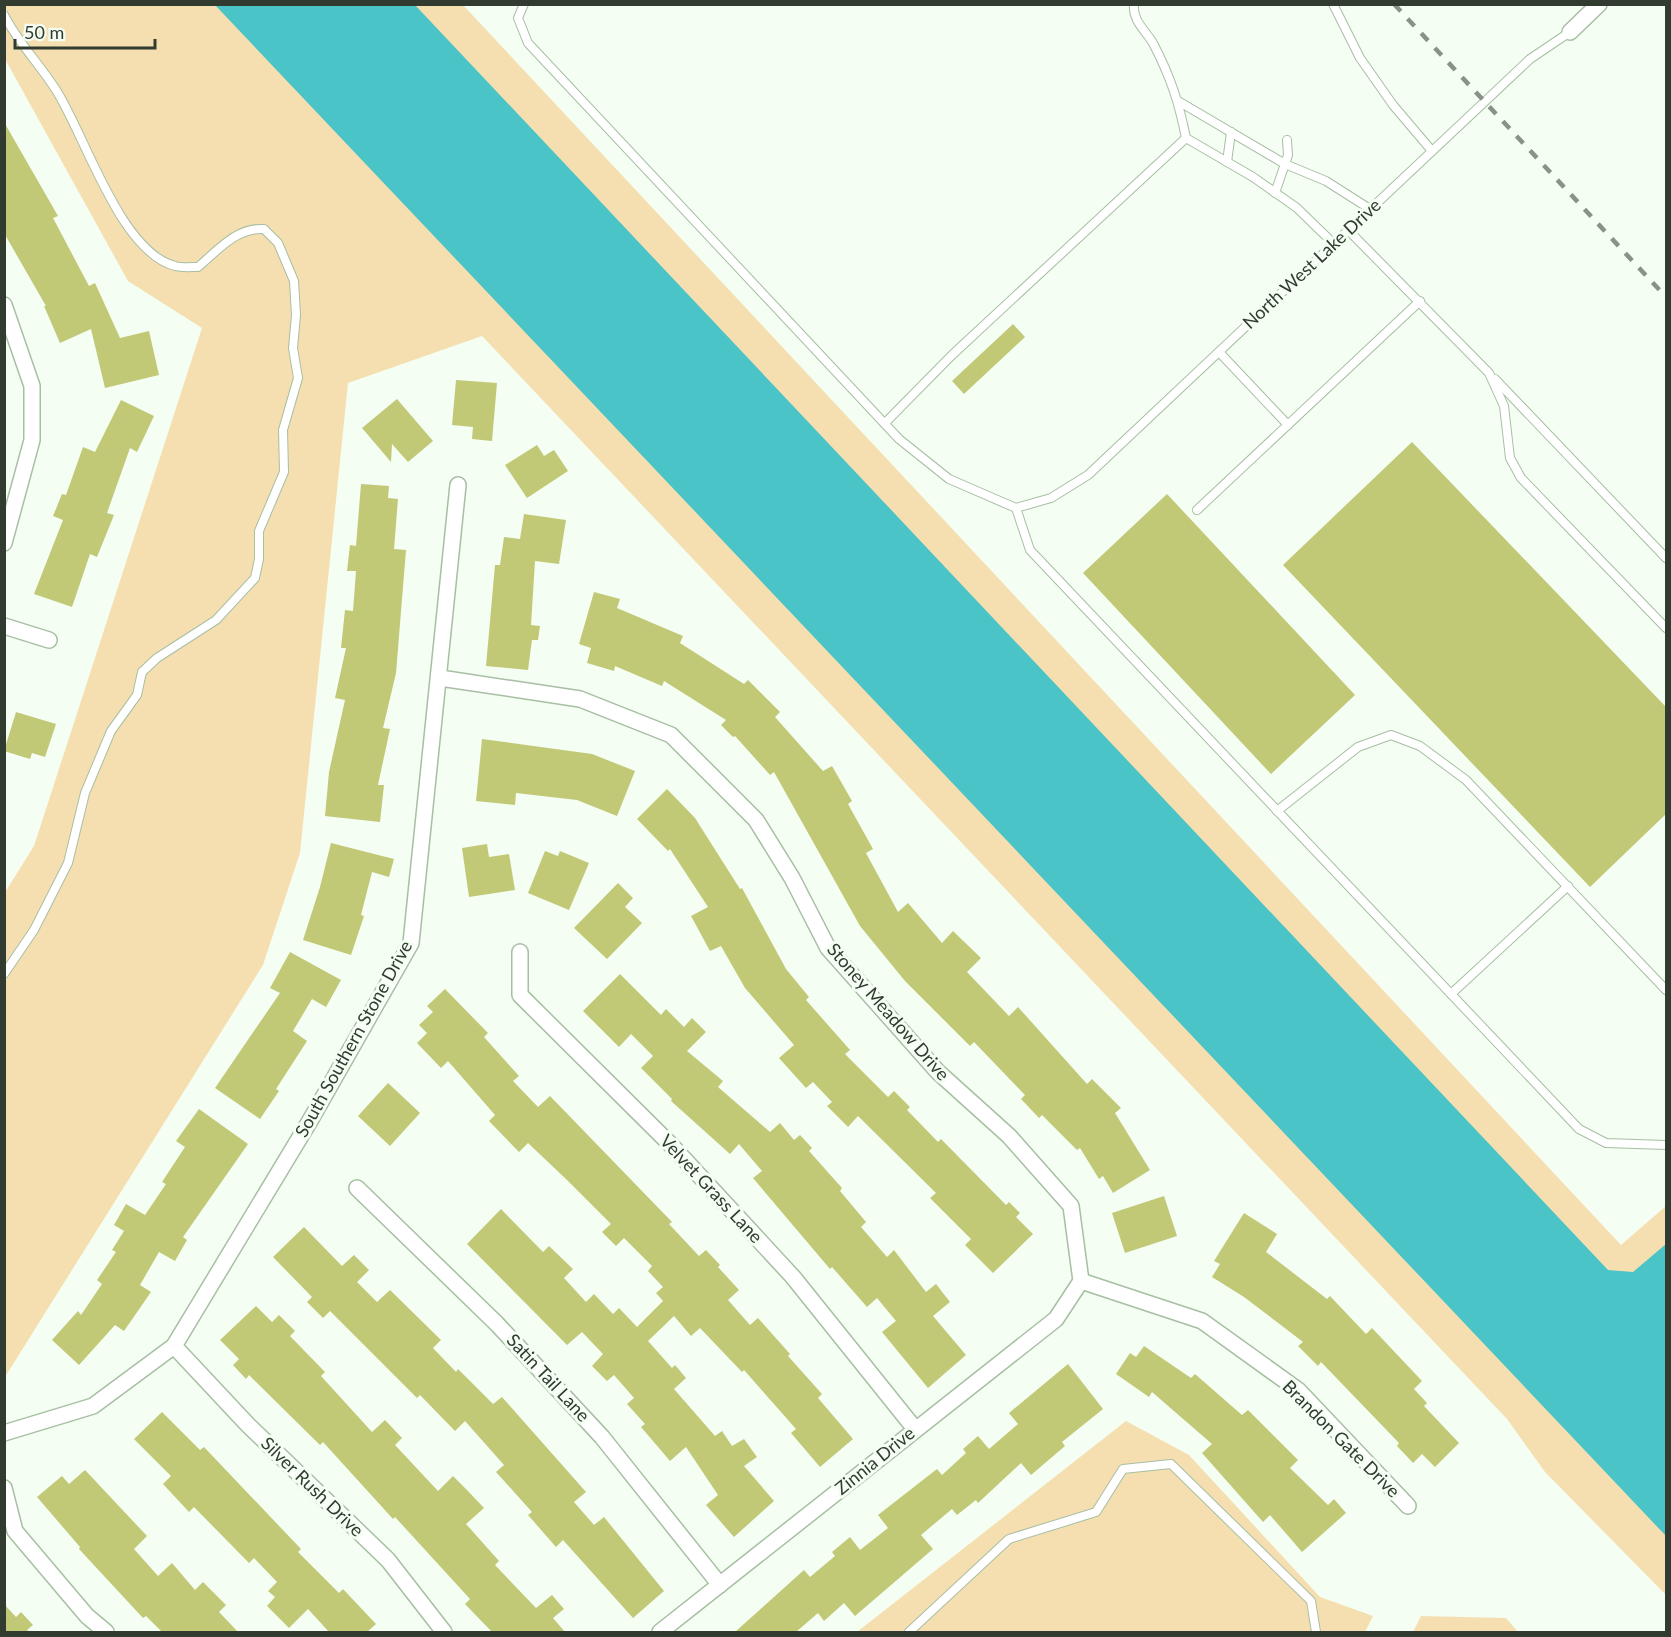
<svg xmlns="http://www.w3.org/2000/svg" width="1671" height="1637" viewBox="0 0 1671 1637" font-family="Lato,sans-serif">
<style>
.green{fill:#f5dfb0}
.water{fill:#4bc4c7}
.building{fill:#c1c977}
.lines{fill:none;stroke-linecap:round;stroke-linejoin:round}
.service-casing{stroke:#a7bfa3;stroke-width:10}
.minor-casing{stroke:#a7bfa3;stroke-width:18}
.service{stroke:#fff;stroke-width:8}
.minor{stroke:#fff;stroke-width:15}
.rail{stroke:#889287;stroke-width:4.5;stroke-dasharray:10 10;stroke-linecap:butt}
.labels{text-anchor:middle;stroke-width:6;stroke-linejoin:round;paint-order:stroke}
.street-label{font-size:18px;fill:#313b30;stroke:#f4fef3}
</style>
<rect width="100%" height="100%" fill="#f4fef3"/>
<g class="green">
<path d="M5,5H463L1621,1245L1666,1206V1595L1545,1472L1507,1419L482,336L348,383L300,853L263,965L5,1377L4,894L34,846L202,328L128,281L5,59Z"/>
<path d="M1126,1421L1189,1455L1320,1597L1373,1616L1365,1632H857Z"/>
<path d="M1421,1616L1506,1618L1518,1632H1413Z"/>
</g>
<path class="water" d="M215,5H415L1608,1270L1633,1272L1666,1244V1536Z"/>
<g class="building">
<path d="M4,122L58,216L53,218L89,286L95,283L120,338L149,331L159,375L105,388L91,329L60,343L44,306H46L4,233Z"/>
<path d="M1013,324L1025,337L964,394L952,381Z"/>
<path d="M456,380L497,383L492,441L472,439L473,427L452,425Z"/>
<path d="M397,399L433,441L408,462L392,444L391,462L362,428Z"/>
<path d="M121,400L154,416L137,452L130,448L107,513L114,515L97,557L90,554L72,607L34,594L63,520L53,516L62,494L66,495L83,447L95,452Z"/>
<path d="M1412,442L1666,707V814L1590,887L1283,565Z"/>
<path d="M537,445L544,456L554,450L568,471L527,498L505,465Z"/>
<path d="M361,484L389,486L388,498L398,499L394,549L406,550L396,673L383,728L390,729L378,785H384L380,822L325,816L329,772L345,700L335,698L346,648H341L345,610L353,611L356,571H347L350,545L356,546Z"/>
<path d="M1167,494L1355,695L1271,774L1083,573Z"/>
<path d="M524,514L566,520L559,564L535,561L531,625L540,626L538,640H532L528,670L486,666L495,565H500L504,537L520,539Z"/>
<path d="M594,592L620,599L617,608L683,636L680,643L744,684L748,680L780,712L775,717L823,771L832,766L852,801L848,804L873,849L866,853L898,912L908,903L942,943L953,931L981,958L967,972L1009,1016L1018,1007L1087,1084L1092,1079L1121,1108L1115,1113L1150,1170L1113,1193L1103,1176L1099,1179L1080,1148L1077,1150L1042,1115L1039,1118L1021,1099L1025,1095L974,1042L970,1046L905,981L860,926L774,772L770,775L735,736L733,737L721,725L726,720L664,681L662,686L615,666L614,671L587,663L591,648L579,644Z"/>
<path d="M16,712L56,724L45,757L32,753L30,759L4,751Z"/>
<path d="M482,739L592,754L635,771L617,816L577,800L516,793L515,805L476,801Z"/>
<path d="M667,789L695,818L740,889L742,888L786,969L809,997L806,1000L850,1050L845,1054L888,1097L894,1091L910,1107L907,1110L938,1142L941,1139L1006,1205L1009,1202L1020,1213L1016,1217L1033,1234L993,1273L965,1245L971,1239L930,1198L936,1193L858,1116L848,1127L827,1106L832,1102L813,1082L806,1088L779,1058L794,1045L745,988L721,946L710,951L691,916L708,907L670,849L668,851L637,819Z"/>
<path d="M331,843L394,859L389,877L372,872L361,915L364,916L351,955L303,940L320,887Z"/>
<path d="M487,844L489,857L509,854L515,890L469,897L462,848Z"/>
<path d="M545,851L558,856L560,851L589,863L569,910L528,893Z"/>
<path d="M618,883L633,898L625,907L642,923L607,959L574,928Z"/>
<path d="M290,952L341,980L326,1007L312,999L293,1031L307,1041L276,1089L279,1091L260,1119L215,1088L280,993L270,988Z"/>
<path d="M620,974L661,1015L666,1009L684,1027L692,1018L706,1032L687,1051L723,1081L718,1087L770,1132L780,1123L794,1140L800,1135L812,1148L809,1151L842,1188L840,1191L866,1222L861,1227L887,1257L894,1250L926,1292L936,1284L950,1302L933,1316L966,1355L928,1388L882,1332L896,1321L877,1298L867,1307L832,1267L830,1269L753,1178L762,1171L739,1144L730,1154L671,1101L672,1099L641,1068L653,1056L631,1034L619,1047L583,1011Z"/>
<path d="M445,989L488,1033L484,1037L519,1076L513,1081L538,1107L550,1096L672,1222L669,1224L699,1256L706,1250L720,1265L718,1267L739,1290L728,1300L750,1325L758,1318L790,1354L788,1356L822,1394L818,1398L853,1439L820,1467L791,1433L796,1429L744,1370L742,1372L700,1328L691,1336L674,1316L648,1341L672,1368L675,1365L686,1378L674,1389L715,1436L722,1431L732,1446L744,1439L757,1457L744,1466L774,1501L734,1537L706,1505L718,1495L686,1447L670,1461L641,1427L645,1424L627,1404L634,1398L614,1375L607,1381L592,1366L603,1354L582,1332L567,1345L467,1244L501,1209L543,1252L549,1246L573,1269L564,1278L586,1302L594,1294L613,1314L619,1308L637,1327L663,1301L656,1293L663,1287L648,1271L652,1266L624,1238L616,1246L602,1232L611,1224L567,1180L528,1143L519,1152L489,1121L495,1115L448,1061L441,1068L417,1043L427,1033L419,1025L433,1012L427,1006Z"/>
<path d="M388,1083L420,1113L390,1146L358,1116Z"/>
<path d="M199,1109L248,1144L183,1237L187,1240L175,1261L159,1252L140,1285L151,1292L124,1331L115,1325L79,1365L52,1340L78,1311L81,1315L102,1284L97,1280L116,1252L112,1250L124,1231L114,1225L126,1204L145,1215L166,1184L162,1182L185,1147L176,1141Z"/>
<path d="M1164,1196L1177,1236L1125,1253L1112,1213Z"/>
<path d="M1244,1213L1277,1234L1266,1252L1327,1299L1330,1296L1366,1334L1372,1328L1422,1381L1414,1389L1427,1403L1424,1406L1459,1443L1435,1467L1422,1454L1413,1463L1397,1446L1399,1443L1321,1362L1318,1366L1298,1346L1303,1342L1244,1297L1212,1277L1220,1264L1214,1261Z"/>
<path d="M304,1227L342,1266L354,1255L369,1270L357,1282L377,1302L390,1290L441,1340L433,1348L456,1372L458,1369L493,1404L502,1397L586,1492L574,1502L594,1525L604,1517L664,1591L633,1618L563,1540L556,1547L528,1515L532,1512L496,1472L504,1465L465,1421L455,1431L420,1395L417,1398L330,1311L323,1318L307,1302L312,1297L273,1257Z"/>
<path d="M256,1306L272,1322L279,1315L295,1331L290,1336L325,1372L321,1376L372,1432L385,1420L402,1438L395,1445L438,1491L453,1476L466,1489L484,1508L466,1524L499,1561L495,1565L536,1608L552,1595L564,1609L553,1618L565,1632H492L465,1604L470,1599L395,1517L393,1519L323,1442L320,1445L249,1375L246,1379L233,1365L239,1359L220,1340Z"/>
<path d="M1144,1346L1191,1378L1195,1374L1242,1415L1248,1410L1298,1460L1290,1468L1328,1505L1334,1499L1346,1513L1302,1552L1270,1515L1263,1522L1202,1453L1212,1444L1152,1392L1149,1397L1116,1374L1130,1353L1136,1357Z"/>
<path d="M1068,1364L1103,1409L1062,1442L1065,1446L1031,1475L1021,1463L978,1503L976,1500L957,1515L952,1509L921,1535L933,1549L855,1616L844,1603L824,1621L818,1613L796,1632H735L804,1570L810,1577L835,1556L832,1552L850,1537L860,1550L888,1528L878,1515L937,1469L942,1475L966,1453L963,1449L978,1436L989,1449L1018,1424L1009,1413Z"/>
<path d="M162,1412L200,1450L204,1447L301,1549L298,1552L339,1593L343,1589L376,1624L367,1632H329L308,1609L289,1628L267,1606L275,1597L268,1591L277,1582L254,1558L249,1563L194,1507L189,1512L163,1484L171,1476L134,1439Z"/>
<path d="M85,1470L147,1536L134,1549L158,1576L172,1563L195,1590L203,1582L226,1605L219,1612L238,1632H162L146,1616L143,1618L79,1549L80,1547L37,1497L62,1476L69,1484Z"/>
<path d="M4,1604L16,1617L21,1612L33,1625L27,1630L30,1632H4Z"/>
</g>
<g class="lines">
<defs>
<g id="service">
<path d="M524,4L518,18L528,43L899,439L949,479L1016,508L1030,550L1579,1129L1606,1143L1666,1145"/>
<path d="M1134,4C1132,22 1147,31 1154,45C1171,78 1179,103 1186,138L1253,177L1297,208L1334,244"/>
<path d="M1333,4L1360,58L1393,105L1432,151"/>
<path d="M4,15C19,44 39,63 56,90C85,135 120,252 175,266C182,268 191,267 198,267C218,250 237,227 264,229L278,243L294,281L296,315L293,348L298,378L283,430L284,472L259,531V559L255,578L216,620L157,658L142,672L137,695L111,731L85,793L68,863L34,930L4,974"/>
<path d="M1178,101L1285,164L1326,181L1370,209"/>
<path d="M1227,162L1231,132"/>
<path d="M1275,193L1288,155L1287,140"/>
<path d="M1348,230L1489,373L1504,406L1510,458L1521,478L1666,628"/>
<path d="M1219,352L1288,425"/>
<path d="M1495,379L1666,558"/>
<path d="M885,423L952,355L1186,138"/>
<path d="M1016,508L1051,498L1088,475L1530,59L1570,32"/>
<path d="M1197,510L1420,301"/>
<path d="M1277,811L1358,747L1391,735L1420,746L1466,780L1666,990"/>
<path d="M1451,994L1568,886"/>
<path d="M909,1632L1009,1539L1096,1512L1123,1469L1171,1464L1311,1601L1316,1632"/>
</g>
<g id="minor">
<path d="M1570,32L1599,4"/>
<path d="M4,305L32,386V440L4,543"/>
<path d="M4,626L49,640"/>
<path d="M440,678L580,699L671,735L756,820L792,878L828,948L938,1072L1009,1136L1071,1206L1081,1281"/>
<path d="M520,952V995L673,1147L793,1277L915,1429"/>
<path d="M357,1188L497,1324L602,1437L720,1585"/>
<path d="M1081,1281L1202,1321L1298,1390L1408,1506"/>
<path d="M174,1346L248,1425L388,1560L444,1632"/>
<path d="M4,1433L93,1406L174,1346L311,1119L411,943L458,485"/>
<path d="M4,1488L15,1531L87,1616L106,1632"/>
<path d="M660,1632L1056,1319L1081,1281"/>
</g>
</defs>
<use href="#service" class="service-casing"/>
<use href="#minor" class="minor-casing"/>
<use href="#service" class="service"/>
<use href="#minor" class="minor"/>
<path class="rail" d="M1394,4L1666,297"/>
</g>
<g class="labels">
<g class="street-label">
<text transform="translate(1312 264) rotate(-43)" y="6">North West Lake Drive</text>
<text transform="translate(888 1012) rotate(49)" y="6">Stoney Meadow Drive</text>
<text transform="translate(354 1039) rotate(-61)" y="6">South Southern Stone Drive</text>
<text transform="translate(711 1189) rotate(47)" y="6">Velvet Grass Lane</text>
<text transform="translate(548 1378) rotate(47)" y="6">Satin Tail Lane</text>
<text transform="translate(1341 1439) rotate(45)" y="6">Brandon Gate Drive</text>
<text transform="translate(875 1461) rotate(-39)" y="6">Zinnia Drive</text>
<text transform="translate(312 1487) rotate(44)" y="6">Silver Rush Drive</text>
</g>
</g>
<rect width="1671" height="1637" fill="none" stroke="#313b30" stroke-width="12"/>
<path d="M15 39v9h140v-9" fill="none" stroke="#313b30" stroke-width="3"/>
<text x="24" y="39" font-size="18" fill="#313b30" stroke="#f4fef3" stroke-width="4.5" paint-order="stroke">50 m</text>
</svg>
